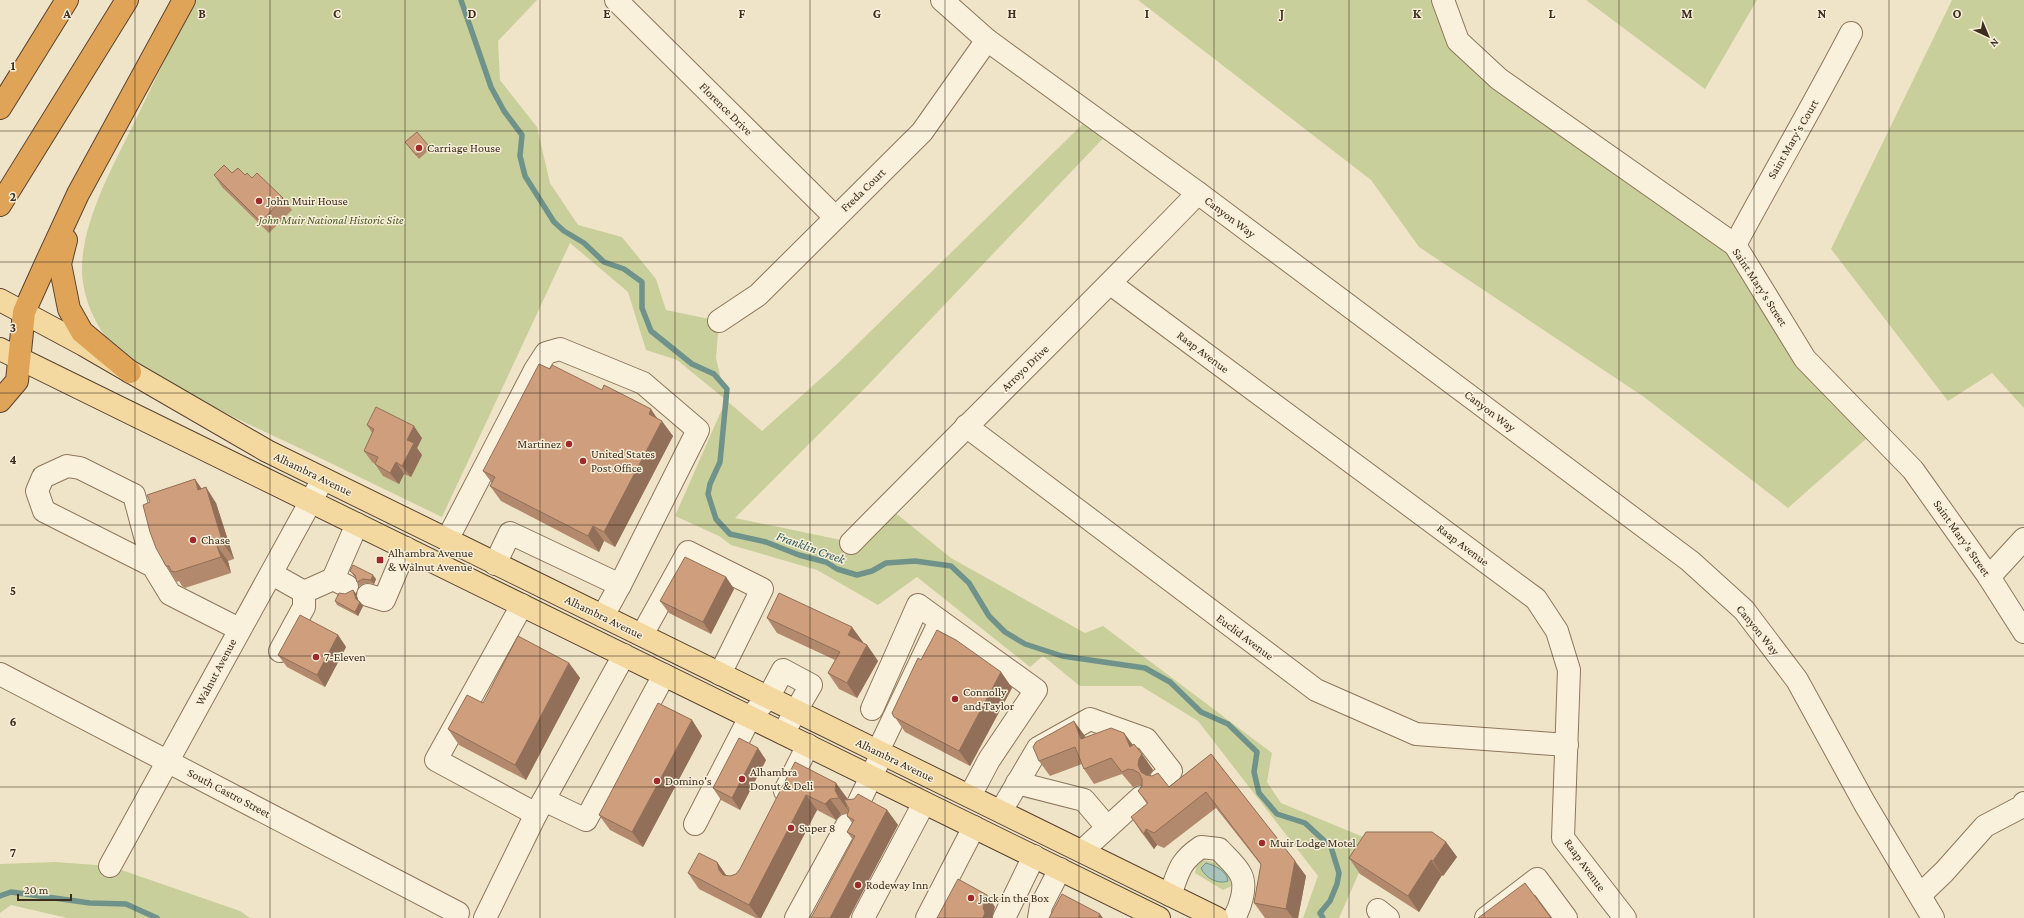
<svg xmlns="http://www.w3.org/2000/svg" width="2024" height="918" viewBox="0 0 2024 918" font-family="'Crimson Pro',serif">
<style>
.green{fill:#c9cf9b}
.water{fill:#a9c4bc;stroke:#6f938a}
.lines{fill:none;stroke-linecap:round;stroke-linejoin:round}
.stream{stroke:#6f938a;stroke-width:5.5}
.minor-casing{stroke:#8d765c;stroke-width:24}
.major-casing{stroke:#5b4430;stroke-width:24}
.highway-casing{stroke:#5b4430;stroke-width:24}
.minor{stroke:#faf1dc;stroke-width:22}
.major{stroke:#f3d9a0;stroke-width:22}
.highway{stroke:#e0a458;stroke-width:22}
.wall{fill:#b2896c;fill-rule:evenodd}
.shaded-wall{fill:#916f58}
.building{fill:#cf9f7d;stroke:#916f58}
.grid{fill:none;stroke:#3d2e20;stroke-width:1;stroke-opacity:0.55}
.poi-dot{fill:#9e2a2b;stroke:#f7eed8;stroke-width:1.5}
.labels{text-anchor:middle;stroke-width:3;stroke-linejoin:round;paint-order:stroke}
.street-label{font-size:12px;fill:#3d2e20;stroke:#f7eed8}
.poi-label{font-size:12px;fill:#3d2e20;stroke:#f7eed8;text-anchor:start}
.park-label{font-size:12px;font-style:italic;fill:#4d5a26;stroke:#f7eed8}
.water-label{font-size:13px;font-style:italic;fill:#2f5d5a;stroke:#f7eed8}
.grid-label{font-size:13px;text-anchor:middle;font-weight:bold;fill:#3d2e20;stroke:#f7eed8;stroke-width:3;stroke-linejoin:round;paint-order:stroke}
</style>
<rect width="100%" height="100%" fill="#f0e4c8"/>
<g class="green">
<path d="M196,0H537L498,41L500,80L537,127L550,183L578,225L622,237L656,279L666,310L719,321L716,358L726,400L762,431L836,365L1092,115L1111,130L869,384L735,518L851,542L887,506L951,558L1085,633L1103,626L1272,753L1267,782L1281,803L1373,841L1339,918H1303L1318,876L1198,721L1141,686H1080L1043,656L1030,667L917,577L878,605L817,570L731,545L719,536L675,516L726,400L677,360L646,350L628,292L570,243L442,517C392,493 343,469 293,445C254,427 215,409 178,387C155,374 128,362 110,341C92,322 81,291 82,265C84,217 114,164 135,121C155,80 174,40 196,0Z"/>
<path d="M1138,0H1443L1458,41L1735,245L1770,300L1875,431L1788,508L1644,397L1419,247L1371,180Z"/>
<path d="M1586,0H1757L1705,89Z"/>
<path d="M1952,0H2024V408L1992,373L1948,401L1831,249Z"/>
<path d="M1202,860C1216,861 1232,869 1232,886L1223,890L1195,873L1196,867Z"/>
<path d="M55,862L110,866L240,911L250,918H67L11,905L0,913V864Z"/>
</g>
<path class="water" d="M1206,863C1216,866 1227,871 1228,881C1217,885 1205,877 1201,868Z"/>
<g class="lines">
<g class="stream">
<path d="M461,0L491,87L504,111L522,135L520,156L525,176L554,222L564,231L584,243L604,262L624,269L642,282V308L651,331L692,364L714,374L727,389L720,462L710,484L708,494L716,519L730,534L766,542L799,555L826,562L837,569L857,575L872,571L886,563L915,561L951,566L969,583L989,616L1005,632L1025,644L1062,656L1145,668L1170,682L1201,712L1228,724L1257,752L1254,772L1259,793L1277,814L1305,823L1331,847L1339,873L1337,884L1330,901L1320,913L1323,918"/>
<path d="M0,896L11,892L90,903L126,904L157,918"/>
</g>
<defs>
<g id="minor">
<path d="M616,0L835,217"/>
<path d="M942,0L987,40L1198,193L1690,561L1744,610L1797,680L1865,804L1933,918"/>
<path d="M1443,0L1458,41L1499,79L1735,245L1805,359L1913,470L1989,577L2024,632"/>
<path d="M1735,245C1773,174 1814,104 1851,33"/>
<path d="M1111,284L1536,599L1557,631L1569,670L1563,838L1625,918"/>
<path d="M719,321L758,295L922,132L987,40"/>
<path d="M966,426L1316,690L1416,734L1567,745"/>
<path d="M447,540L535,370L546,353L560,349L643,383L698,430L620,585"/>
<path d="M851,543C966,426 1084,311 1198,193"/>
<path d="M495,564L510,533L620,585L603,616"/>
<path d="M153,566L44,511L37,491L43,477L67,466L80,468L134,495L153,566L170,594L239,629"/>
<path d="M272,574L304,592L333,579"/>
<path d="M1989,577L2024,539"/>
<path d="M347,586L333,579L357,524"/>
<path d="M368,595L384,600L406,548"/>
<path d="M522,605L436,760L536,814"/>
<path d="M642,635L688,552L762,589L720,674"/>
<path d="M280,651L304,607V592"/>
<path d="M0,674L458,913"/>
<path d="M872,709L918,605L940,621"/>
<path d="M878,751L940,621L1036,690L989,760L970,796"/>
<path d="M1017,783L1084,800L1107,827"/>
<path d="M785,791L808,745"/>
<path d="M544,800L586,820L664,675"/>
<path d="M858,804L879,760"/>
<path d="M1001,811L1038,748L1090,719L1146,739L1171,771L1161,779"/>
<path d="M695,824L750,717L768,698L783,670L811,685L783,733"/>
<path d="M1082,851L1141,797"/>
<path d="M110,866L323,479"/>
<path d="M1170,895C1179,871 1179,862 1201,847L1219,849C1225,856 1237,866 1241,875C1247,887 1240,908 1234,918"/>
<path d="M1920,895L1944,872L1985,826L2023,806L2024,803"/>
<path d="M1378,910L1388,918"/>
<path d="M485,918L536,814L624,655"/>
<path d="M796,918L847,825"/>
<path d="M863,918L924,803"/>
<path d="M927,918L974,827"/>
<path d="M1004,918L1034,856"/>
<path d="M1039,918L1041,906L1060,869"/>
<path d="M1486,918L1537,879L1566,918"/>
</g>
<g id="major">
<path d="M0,300L84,345L267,451L1217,918"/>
<path d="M0,349L1159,918"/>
</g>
<g id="highway">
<path d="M0,108L67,0"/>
<path d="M0,205L127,0"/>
<path d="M66,240L60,264L69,309L82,332L130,372"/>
<path d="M0,401L17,381L24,312L47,261L78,194L184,0"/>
</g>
</defs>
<use href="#minor" class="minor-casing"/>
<use href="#major" class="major-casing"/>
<use href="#highway" class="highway-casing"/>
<use href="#minor" class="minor"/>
<use href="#major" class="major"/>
<use href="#highway" class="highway"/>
</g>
<g class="wall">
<path d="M405,142L428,145L430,149L419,159Z"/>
<path d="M214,175H245L252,178L283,198L292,210L269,233L222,187Z"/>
<path d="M550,369L656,418L673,436L615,547L604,541L599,552L501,501L490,486L492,483L483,471Z"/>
<path d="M367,425L422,438L417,448L422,455L411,477L404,474L399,484L383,476L375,464L372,462L364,451L372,433Z"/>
<path d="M202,489L216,503L234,559L228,561L231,573L185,588L182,586L179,581L177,582L166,566Z"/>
<path d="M350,571L376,579L374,584L366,583L359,586L357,582L355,577Z"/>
<path d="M726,577L734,589L711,634L669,613L660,601Z"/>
<path d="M353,590L356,594L358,601L360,602L363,606L358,616L337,605L335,601Z"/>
<path d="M767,618L863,642L862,643L867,645L878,661L857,698L839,689L828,673L835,660L777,633Z"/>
<path d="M338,635L346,647L325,687L287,667L278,655Z"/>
<path d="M921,660L1001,672L1012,688L970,766L905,732L892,713Z"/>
<path d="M569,663L580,678L526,780L459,745L448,729L483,703Z"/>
<path d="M692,720L702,736L643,847L610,830L599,815Z"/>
<path d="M1124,733L1133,745L1142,754L1153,770L1149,776L1169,787L1211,754L1306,876L1298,918H1265L1254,903L1261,865L1216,808L1164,848L1157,845L1154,849L1141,832L1131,817L1147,804L1138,791L1142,785H1139L1133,787L1122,774L1094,784L1084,769L1082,764L1050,776L1039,761L1085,736L1086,738Z"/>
<path d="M766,760L740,810L721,800L713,788Z"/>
<path d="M795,762L847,798V800L887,810L898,825L853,840L847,832L852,823L847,816L848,814H841L836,820L817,810L761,918H756L699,889L688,873L717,862L726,875L730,876L736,874L740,869ZM846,804L849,809L848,810L846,805Z"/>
<path d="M1446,842L1457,857L1443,876L1442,875L1419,912L1360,874L1349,858Z"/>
</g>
<g class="shaded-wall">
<path d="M651,409L661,424L662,421L673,436L615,547L604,532Z"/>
<path d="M414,426L422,438L417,448L422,455L411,477L402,466L407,440Z"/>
<path d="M396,462L404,474L399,484L390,473Z"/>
<path d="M195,479L206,495L198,490Z"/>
<path d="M206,487L216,503L234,559L223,543Z"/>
<path d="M593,526L604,541L599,552L588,536Z"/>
<path d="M217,546L228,561L231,573L221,557Z"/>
<path d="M373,575L376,579L374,584L371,580Z"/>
<path d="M726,577L734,589L711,634L703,622Z"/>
<path d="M353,590L356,594L359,603L356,599Z"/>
<path d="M360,602L363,606L358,616L355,612Z"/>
<path d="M852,627L863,642L859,651L848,635Z"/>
<path d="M338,635L346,647L325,687L317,675Z"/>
<path d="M867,645L878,661L857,698L847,683Z"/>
<path d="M569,663L580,678L526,780L515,765Z"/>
<path d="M1001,672L1012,688L970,766L959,751Z"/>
<path d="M692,720L702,736L643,847L632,832Z"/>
<path d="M1074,721L1085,736L1092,755L1081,739Z"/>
<path d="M1124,733L1135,748L1142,754L1153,770L1149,775V780L1141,772L1130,747Z"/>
<path d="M758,748L766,760L740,810L732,798Z"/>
<path d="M836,783L847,798L846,805L850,813L839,798L835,790Z"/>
<path d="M806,795L817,810L761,918H759L749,905Z"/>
<path d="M830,799L841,814L836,820L825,804Z"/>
<path d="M887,810L898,825L849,918H830Z"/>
<path d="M1146,829L1157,845L1154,849L1144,834Z"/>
<path d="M1446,842L1457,857L1443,876L1433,861Z"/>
<path d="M1431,860L1442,875L1419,912L1408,896Z"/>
<path d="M1295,861L1306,876L1298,918H1293L1286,909Z"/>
<path d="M717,862L728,878L729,885L719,870Z"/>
<path d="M987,895L995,907L992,918H983V907Z"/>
<path d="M1100,914L1103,918H1098Z"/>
</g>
<g class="building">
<path d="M417,132L428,145L416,155L405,142Z"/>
<path d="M224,165L232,173L238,168L245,175L247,173L252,178L257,173L283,198L261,222L214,175Z"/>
<path d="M539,364L550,369L552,365L602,390L604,385L651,409L649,414L662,421L604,532L593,526L588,536L490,486L495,477L483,471Z"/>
<path d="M376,407L414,426L407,440L414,443L402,466L396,462L390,473L375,464L378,457L364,451L374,429L367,425Z"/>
<path d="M195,479L198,490L206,487L223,543L217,546L221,557L175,572L171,571L169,566H166L156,548L150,532L143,505L150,502L147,495Z"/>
<path d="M685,557L726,577L703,622L660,601Z"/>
<path d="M353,565L373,575L371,580L363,579L357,582L355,575L350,571Z"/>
<path d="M353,590L356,599L360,602L355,612L335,601L339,593L345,594Z"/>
<path d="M779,593L852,627L848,635L867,645L847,683L828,673L840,652L767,618Z"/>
<path d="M300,615L338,635L317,675L278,655Z"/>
<path d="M937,630L956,640L1001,672L959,751L894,717L892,713L918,658L921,660Z"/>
<path d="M518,636L569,663L515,765L448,729L467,695L483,703Z"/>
<path d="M658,703L692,720L632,832L599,815Z"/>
<path d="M1074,721L1081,739L1111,728L1124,733L1130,747L1134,744L1142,754L1139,759L1138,765L1141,772L1146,775L1152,776L1158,773L1169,787L1211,754L1295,861L1286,909L1254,903L1261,864L1206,792L1154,833L1146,829L1144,834L1131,817L1148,803L1138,791L1142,786V779L1139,773L1134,770L1128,769L1122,772L1111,758L1084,769L1075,747L1039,761L1033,747L1036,742Z"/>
<path d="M739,738L758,748L732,798L713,788Z"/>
<path d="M795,762L836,783L835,790L839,798L830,799L825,804L806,795L749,905L688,873L699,853L717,862L719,870L723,875L730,876L736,874L740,869Z"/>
<path d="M858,794L887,810L830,918H811L855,836L847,832L854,820L847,816L849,809L844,800L854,799Z"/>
<path d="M1366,832H1432L1446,842L1433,861L1431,860L1408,896L1349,858Z"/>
<path d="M958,879L987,895L983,907L985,913L983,918H937Z"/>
<path d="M1525,883L1551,918H1478Z"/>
<path d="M1062,894L1100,914L1098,918H1049Z"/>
</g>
<path class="grid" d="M135,0V918M270,0V918M405,0V918M540,0V918M675,0V918M810,0V918M945,0V918M1079,0V918M1214,0V918M1349,0V918M1484,0V918M1619,0V918M1754,0V918M1889,0V918M0,131H2024M0,262H2024M0,393H2024M0,525H2024M0,656H2024M0,787H2024"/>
<g class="poi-dot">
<circle cx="419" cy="148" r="4"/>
<circle cx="259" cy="201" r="4"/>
<circle cx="569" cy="444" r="4"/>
<circle cx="583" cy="461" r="4"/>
<circle cx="193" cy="540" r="4"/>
<rect x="376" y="556" width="8" height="8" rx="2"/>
<circle cx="316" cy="657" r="4"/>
<circle cx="955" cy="699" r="4"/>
<circle cx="742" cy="779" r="4"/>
<circle cx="657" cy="781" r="4"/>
<circle cx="791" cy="828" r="4"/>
<circle cx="1262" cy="843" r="4"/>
<circle cx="858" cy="885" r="4"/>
<circle cx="971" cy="898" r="4"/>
</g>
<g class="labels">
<g class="street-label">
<text transform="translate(726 109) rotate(45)" y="4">Florence Drive</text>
<text transform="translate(1793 139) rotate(-60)" y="4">Saint Mary's Court</text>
<text transform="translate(863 190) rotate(-44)" y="4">Freda Court</text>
<text transform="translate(1230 217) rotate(37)" y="4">Canyon Way</text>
<text transform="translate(1760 287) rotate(57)" y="4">Saint Mary's Street</text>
<text transform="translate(1203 352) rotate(37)" y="4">Raap Avenue</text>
<text transform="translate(1025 368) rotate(-44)" y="4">Arroyo Drive</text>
<text transform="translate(1490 411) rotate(37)" y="4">Canyon Way</text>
<text transform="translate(313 474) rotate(26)" y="4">Alhambra Avenue</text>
<text transform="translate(1962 538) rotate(55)" y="4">Saint Mary's Street</text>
<text transform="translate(1463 545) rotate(37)" y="4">Raap Avenue</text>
<text transform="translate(604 617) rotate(26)" y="4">Alhambra Avenue</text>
<text transform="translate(1758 630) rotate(51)" y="4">Canyon Way</text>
<text transform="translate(1245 637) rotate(37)" y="4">Euclid Avenue</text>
<text transform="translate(216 672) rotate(-62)" y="4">Walnut Avenue</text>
<text transform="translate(895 760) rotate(26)" y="4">Alhambra Avenue</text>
<text transform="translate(229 793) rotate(28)" y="4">South Castro Street</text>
<text transform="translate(1585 865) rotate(54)" y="4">Raap Avenue</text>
</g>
<g class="poi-label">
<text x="427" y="152">Carriage House</text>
<text x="267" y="205">John Muir House</text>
<text x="561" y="448" text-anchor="end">Martinez</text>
<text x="591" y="458">United States<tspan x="591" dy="14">Post Office</tspan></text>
<text x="201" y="544">Chase</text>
<text x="388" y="557">Alhambra Avenue<tspan x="388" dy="14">&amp; Walnut Avenue</tspan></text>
<text x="324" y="661">7-Eleven</text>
<text x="963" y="696">Connolly<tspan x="963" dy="14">and Taylor</tspan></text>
<text x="750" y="776">Alhambra<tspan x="750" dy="14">Donut &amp; Deli</tspan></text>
<text x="665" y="785">Domino's</text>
<text x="799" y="832">Super 8</text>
<text x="1270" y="847">Muir Lodge Motel</text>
<text x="866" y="889">Rodeway Inn</text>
<text x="979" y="902">Jack in the Box</text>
</g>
<g class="park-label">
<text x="331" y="224">John Muir National Historic Site</text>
</g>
<g class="water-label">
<text transform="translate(811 547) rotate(20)" y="5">Franklin Creek</text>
</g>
</g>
<g class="grid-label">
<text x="67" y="18">A</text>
<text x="202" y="18">B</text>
<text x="337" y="18">C</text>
<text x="472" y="18">D</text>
<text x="607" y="18">E</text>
<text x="742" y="18">F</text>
<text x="877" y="18">G</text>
<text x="1012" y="18">H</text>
<text x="1147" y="18">I</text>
<text x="1282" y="18">J</text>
<text x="1417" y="18">K</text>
<text x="1552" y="18">L</text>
<text x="1687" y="18">M</text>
<text x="1822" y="18">N</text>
<text x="1957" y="18">O</text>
<text x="13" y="70">1</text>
<text x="13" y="201">2</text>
<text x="13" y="332">3</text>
<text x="13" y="464">4</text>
<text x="13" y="595">5</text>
<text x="13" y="726">6</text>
<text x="13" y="857">7</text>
</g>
<g transform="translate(1988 36) rotate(136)" stroke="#f7eed8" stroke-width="3" paint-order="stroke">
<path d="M0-3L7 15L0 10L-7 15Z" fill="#3d2e20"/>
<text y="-6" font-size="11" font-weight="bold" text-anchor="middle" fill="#3d2e20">N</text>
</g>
<path d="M18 894v6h53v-6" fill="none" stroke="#3d2e20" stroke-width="2"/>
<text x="24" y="894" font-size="12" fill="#3d2e20" stroke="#f7eed8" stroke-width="3" paint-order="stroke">20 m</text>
</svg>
